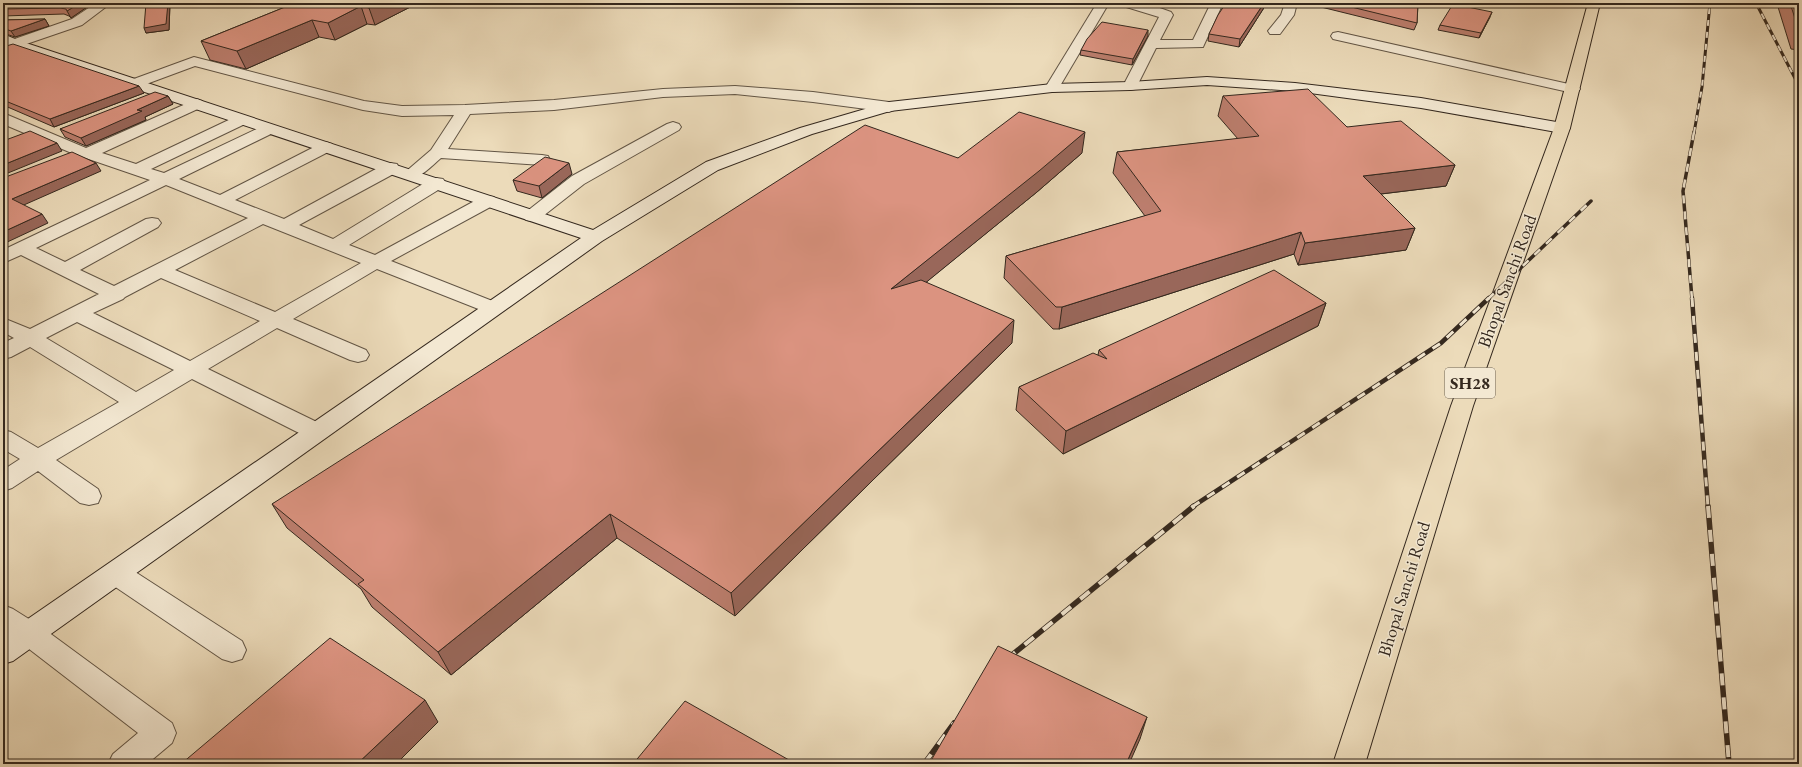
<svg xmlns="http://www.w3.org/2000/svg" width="1802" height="767" viewBox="0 0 1802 767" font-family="'EB Garamond',serif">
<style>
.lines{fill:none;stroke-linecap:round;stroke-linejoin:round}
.street-casing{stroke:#625545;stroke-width:2}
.secondary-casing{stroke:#34281e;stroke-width:2}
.primary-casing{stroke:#34281e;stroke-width:2}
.street{fill:#f3e8d2;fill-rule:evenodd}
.secondary{fill:#f3e8d2;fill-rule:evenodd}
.primary{fill:#ecdbba;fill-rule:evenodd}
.rail-far3-casing{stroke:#34281e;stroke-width:3}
.rail-far2-casing{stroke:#34281e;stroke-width:3.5}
.rail-far1-casing{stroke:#34281e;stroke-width:4.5}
.rail-casing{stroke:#34281e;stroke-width:5.5}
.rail-far3{stroke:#f3e8d2;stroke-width:2;stroke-dasharray:6;stroke-linecap:butt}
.rail-far2{stroke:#f3e8d2;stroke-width:2.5;stroke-dasharray:8;stroke-linecap:butt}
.rail-far1{stroke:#f3e8d2;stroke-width:3;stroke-dasharray:9;stroke-linecap:butt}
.rail{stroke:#f3e8d2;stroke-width:4;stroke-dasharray:12;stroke-linecap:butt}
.wall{fill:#bc7e6e;stroke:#34281e}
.shaded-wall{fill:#99675a;stroke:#34281e}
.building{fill:#db9380;stroke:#34281e}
.labels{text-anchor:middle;stroke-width:3;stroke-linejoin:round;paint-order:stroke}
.shield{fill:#f3e8d2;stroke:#6d6254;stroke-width:1}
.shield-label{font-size:17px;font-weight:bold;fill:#34281e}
.street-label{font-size:18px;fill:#34281e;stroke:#f3e8d2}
</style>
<rect width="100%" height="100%" fill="#ecdbba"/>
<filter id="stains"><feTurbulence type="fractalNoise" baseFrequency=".005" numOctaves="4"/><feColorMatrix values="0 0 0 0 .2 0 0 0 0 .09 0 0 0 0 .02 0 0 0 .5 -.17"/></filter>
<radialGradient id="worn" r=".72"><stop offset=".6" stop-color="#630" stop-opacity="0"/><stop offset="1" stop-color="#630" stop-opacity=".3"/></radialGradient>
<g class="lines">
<defs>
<g id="street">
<path d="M96,3H111L82,25L3,52V43L72,19Z"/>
<path d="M1097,3H1109L1057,91L1052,92L1047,91L1045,88Z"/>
<path d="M1122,3H1159L1157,7L1171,12L1173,15L1160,40H1193L1211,3H1223L1203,47L1156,48L1137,86L1135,89L1130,90L1125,89L1123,86L1159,17L1123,6Z"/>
<path d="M1285,3H1297L1294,15L1280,34H1270L1268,31L1281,15Z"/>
<path d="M1338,32L1573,85L1578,86L1580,89L1578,92L1573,93L1333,39L1331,36L1333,33Z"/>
<path d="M194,57L364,101L402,106L465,105L554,100L663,89L735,86L813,92L889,102L894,104L897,107L894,110L889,112L813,102L735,94L663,97L554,110L470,114L448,149L542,155L548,156L550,160L548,164L542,165L441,158C430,167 419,181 405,178L403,174L431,150L454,115L402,116L363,110L195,66L141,86L136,87L131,86L129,83L131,80Z"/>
<path d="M197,99L202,101L205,104L202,107L102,153L136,164L235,117L241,115L247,117L249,120L247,123L151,169L164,173L263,126L269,124L275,126L277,129L275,132L179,179L220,195L320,144L326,142L332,144L334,147L332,150L235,200L284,219L385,164L391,163L397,164L399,168L397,172L299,225L333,239L431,179L437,178L443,179L446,183L443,187L349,245L375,255L482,197L488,196L494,197L497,201L494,205L391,261L500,304L503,308L500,312L493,314L486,312L377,269L293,319L366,350L369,355L366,360L358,362L350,360L277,328L208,369L325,426L329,432L325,438L317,440L309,438L192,379L56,460L98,489L101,496L98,503L89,505L80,503L38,471L12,488L3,491V470L20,459L3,449V430L11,432L38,448L119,402L30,347L11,357L3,359V343L14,338L3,332V318L30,329L99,294L21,255L3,263V250L150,180L74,154L3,124V113L86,148ZM166,185L248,218L114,286L80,270L158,227L161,223L158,219L152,218L146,219L65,262L36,248ZM263,224L361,263L275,312L175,270ZM161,278L260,321L190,361L93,313L123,299L125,297ZM77,322L174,370L136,392L46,338Z"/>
<path d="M673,122L679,124L681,127L679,130L584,184L538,220L532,221L526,220L523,216L526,212L572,176L667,124Z"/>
<path d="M117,563L126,566L242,641L246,650L242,659L232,662L222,659L108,582L104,574L108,566Z"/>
<path d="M3,605L13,609L40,626L172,723L176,733L172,743L147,764H108L113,754L138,733L20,642L3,632Z"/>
</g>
<path id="secondary" d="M3,34L20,41L593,230L706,162L800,128L889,102L1052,84L1130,82L1207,77L1295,83L1421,98L1562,123L1568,125L1570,128L1568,131L1562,133L1421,108L1295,91L1207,85L1130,90L1052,92L890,111L812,134L718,170L602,241L13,661L3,664V636L581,238L10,47L3,43Z"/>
<path id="primary" d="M1588,3H1600L1570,128L1473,406L1365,764H1333L1451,406L1554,128Z"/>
</defs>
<use href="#street" class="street-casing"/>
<use href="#secondary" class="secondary-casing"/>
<use href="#primary" class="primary-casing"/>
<use href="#street" class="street"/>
<use href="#secondary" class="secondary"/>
<use href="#primary" class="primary"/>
<defs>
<g id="rail-far3">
<path d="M1756,3L1799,86"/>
<path d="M1694,133L1702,87L1710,3"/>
</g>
<g id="rail-far2">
<path d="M1488,299L1591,201"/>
<path d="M1692,299L1683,191L1694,132"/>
</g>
<g id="rail-far1">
<path d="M1692,298L1708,507"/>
<path d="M1192,507L1441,343L1489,298"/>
</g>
<g id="rail">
<path d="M1708,506L1729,764"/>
<path d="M1006,660L1194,506"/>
<path d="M924,764L954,723"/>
</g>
</defs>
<use href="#rail-far3" class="rail-far3-casing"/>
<use href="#rail-far2" class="rail-far2-casing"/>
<use href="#rail-far1" class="rail-far1-casing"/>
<use href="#rail" class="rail-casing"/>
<use href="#rail-far3" class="rail-far3"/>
<use href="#rail-far2" class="rail-far2"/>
<use href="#rail-far1" class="rail-far1"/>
<use href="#rail" class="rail"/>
</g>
<g class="wall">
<path d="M3,3H93L71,18L69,16L64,14L3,16Z"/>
<path d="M120,3H170L169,30L146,33V6H122Z"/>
<path d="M295,3H418L375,25L367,24L335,40L319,37L246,69L210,60L201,41Z"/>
<path d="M1226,3H1267L1239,47L1208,41L1209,34Z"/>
<path d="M1298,3H1418L1417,23L1414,30L1321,7Z"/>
<path d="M1781,3H1799V50L1791,49L1778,7Z"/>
<path d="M1490,17L1479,38L1438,30L1440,25Z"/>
<path d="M45,19L49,26L15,37L3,33V20Z"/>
<path d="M1148,36L1132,65L1080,55L1081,50Z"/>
<path d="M3,47L144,93L54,127L3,105Z"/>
<path d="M168,96L173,104L145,117L146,120L86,146L65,137L60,129Z"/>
<path d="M1223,96L1347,127L1455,165L1446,186L1381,194L1415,228L1406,250L1298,265L1294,254L1059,329H1053L1004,278L1006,256L1145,216L1113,173L1117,152L1238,139L1218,116Z"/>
<path d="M1082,153L1037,192L926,282L1012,343L735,616L617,538L451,675L372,607L361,589L287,528L272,504L958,158Z"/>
<path d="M572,174L542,198L517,191L513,180Z"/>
<path d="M1326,303L1318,326L1063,454L1016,410L1019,387L1098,355L1099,350Z"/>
</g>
<g class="shaded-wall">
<path d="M80,3H93L71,18L67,11Z"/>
<path d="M168,3H170L169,30L146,33L144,28Z"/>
<path d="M379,3H418L375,25L369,8Z"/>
<path d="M1264,3H1267L1239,47L1240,39Z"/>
<path d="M361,6L367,24L335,40L328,23Z"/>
<path d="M1492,12L1490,17L1479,38L1481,33Z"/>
<path d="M45,19L49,26L15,37L11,31Z"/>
<path d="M312,20L319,37L246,69L237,51Z"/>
<path d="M1148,30V36L1132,65L1133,59Z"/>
<path d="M139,86L144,93L54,127L50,119Z"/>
<path d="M168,96L173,104L145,117L146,120L86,146L81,138L137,110Z"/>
<path d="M1085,132L1082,153L1037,192L891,311V289Z"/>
<path d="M57,143L62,151L3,175V165Z"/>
<path d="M96,163L101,171L17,208L12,199Z"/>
<path d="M569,163L572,174L542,198L539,186Z"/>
<path d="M1455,165L1446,186L1356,197L1363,176Z"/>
<path d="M42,214L48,223L3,244V232Z"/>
<path d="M1415,228L1406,250L1298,265L1305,243Z"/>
<path d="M1301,232L1294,254L1059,329L1062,307Z"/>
<path d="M1326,303L1318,326L1063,454L1066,431Z"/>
<path d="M1014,320L1012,343L735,616L731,593Z"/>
<path d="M610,514L617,538L451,675L438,652Z"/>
<path d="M425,700L438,722L396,764H357Z"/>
<path d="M1147,717L1140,739L1129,764H1126Z"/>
</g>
<g class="building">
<path d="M3,3H80L67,11L66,9L60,8L3,9Z"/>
<path d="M146,3H168L166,24L144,28Z"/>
<path d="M295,3H379L369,8L361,6L328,23L312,20L237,51L201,41Z"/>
<path d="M1226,3H1264L1240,39L1209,34L1218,15Z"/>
<path d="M1335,3H1418L1417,23Z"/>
<path d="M1790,3H1799V31Z"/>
<path d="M1453,4L1492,12L1481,33L1440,25Z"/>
<path d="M45,19L11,31L3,28V20Z"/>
<path d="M1102,22L1148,30L1133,59L1081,50L1087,39Z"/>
<path d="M13,44L139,86L50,119L3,100V47Z"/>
<path d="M1308,89L1347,127L1401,121L1455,165L1363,176L1415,228L1305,243L1301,232L1062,307H1056L1006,256L1161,211L1117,152L1259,136L1223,96Z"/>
<path d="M155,92L168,96L137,110L142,111L81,138L60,129Z"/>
<path d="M1019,112L1085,132L1039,171L891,289L921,280L1014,320L731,593L610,514L438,652L358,584L364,580L272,504L865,125L958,158Z"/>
<path d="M30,131L57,143L3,165V141Z"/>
<path d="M72,152L96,163L12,199L42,214L3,232V178Z"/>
<path d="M545,157L569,163L539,186L513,180Z"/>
<path d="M1274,270L1326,303L1066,431L1019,387L1093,353L1107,359L1099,350Z"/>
<path d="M330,638L425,700L357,764H181Z"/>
<path d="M998,646L1147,717L1126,764H929Z"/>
<path d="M685,701L796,764H633Z"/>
</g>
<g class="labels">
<rect class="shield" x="1445" y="368" width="50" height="30" rx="3"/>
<g class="shield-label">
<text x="1470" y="389">SH28</text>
</g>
<g class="street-label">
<text transform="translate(1507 281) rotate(-70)" y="6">Bhopal Sanchi Road</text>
<text transform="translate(1404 589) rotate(-73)" y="6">Bhopal Sanchi Road</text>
</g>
</g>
<rect width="1802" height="767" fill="none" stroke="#ecdbba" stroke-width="16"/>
<rect x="4" y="4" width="1794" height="759" fill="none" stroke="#34281e" stroke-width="2"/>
<rect x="8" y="8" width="1786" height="751" fill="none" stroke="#34281e"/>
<rect width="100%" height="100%" filter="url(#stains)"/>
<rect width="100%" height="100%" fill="url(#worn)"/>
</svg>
